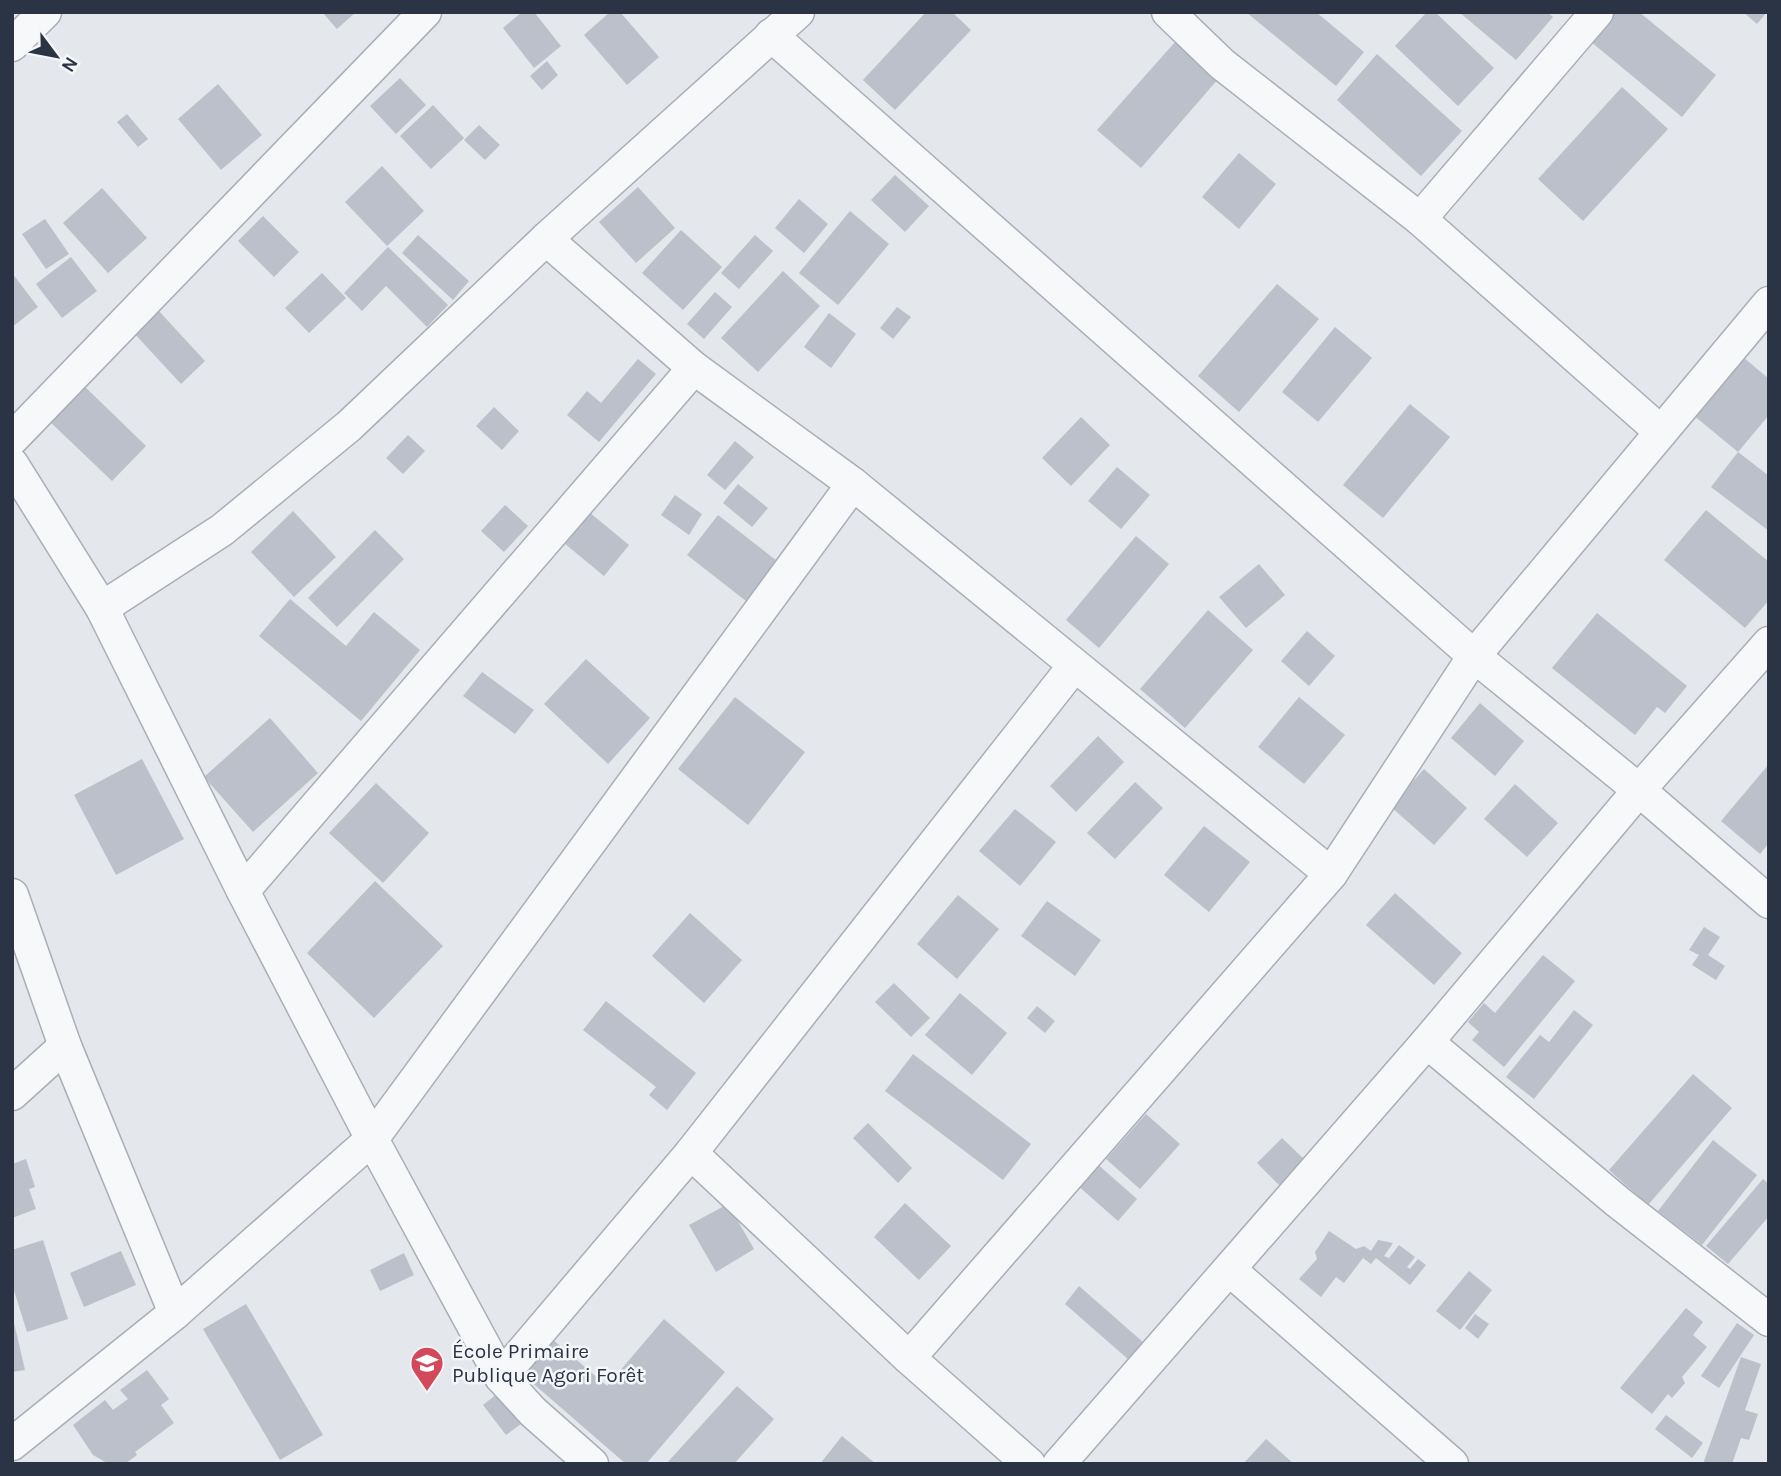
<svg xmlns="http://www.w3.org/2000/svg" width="1781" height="1476" viewBox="0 0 1781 1476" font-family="Karla,sans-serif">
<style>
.building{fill:#bbc0ca}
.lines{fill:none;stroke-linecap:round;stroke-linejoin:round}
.street-casing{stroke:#a9aeb7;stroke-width:35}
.street{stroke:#f7f8fa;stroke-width:32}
.labels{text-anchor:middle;stroke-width:5;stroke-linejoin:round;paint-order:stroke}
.poi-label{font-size:21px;fill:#2b3445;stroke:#f4f6f9;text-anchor:start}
</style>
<rect width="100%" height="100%" fill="#e4e7ec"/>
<g class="building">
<path d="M322,12H356L337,29Z"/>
<path d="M522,12H534L561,46L534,68L503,28Z"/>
<path d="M610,12H620L659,57L627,85L584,35Z"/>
<path d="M926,12H952L971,30L895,110L863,80Z"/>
<path d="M1246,12H1316L1364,52L1336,86Z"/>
<path d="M1427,12H1435L1494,68L1458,106L1395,46Z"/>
<path d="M1459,12H1547L1553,17L1516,60Z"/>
<path d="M1613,12H1639L1716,75L1682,117L1590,41Z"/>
<path d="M1743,12H1767L1757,24Z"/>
<path d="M1175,42L1219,78L1141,168L1097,130Z"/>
<path d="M1377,54L1462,131L1421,176L1337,100Z"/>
<path d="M547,61L558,75L542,90L530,76Z"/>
<path d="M400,78L426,105L396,134L370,106Z"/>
<path d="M218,84L262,135L221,170L178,119Z"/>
<path d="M1622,87L1668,129L1583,221L1538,179Z"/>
<path d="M433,105L464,138L431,169L400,136Z"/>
<path d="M127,114L148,139L138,147L117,122Z"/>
<path d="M479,125L500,145L485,160L464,140Z"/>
<path d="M1239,153L1276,184L1239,229L1202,197Z"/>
<path d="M382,166L424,211L387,246L345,202Z"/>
<path d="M895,175L929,206L905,232L871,200Z"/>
<path d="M638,187L675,228L636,263L599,222Z"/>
<path d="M102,188L147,238L108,273L63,223Z"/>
<path d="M799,199L828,224L804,253L775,228Z"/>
<path d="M850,211L889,244L838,305L799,273Z"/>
<path d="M263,216L299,252L274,277L238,241Z"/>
<path d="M45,219L69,254L46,269L22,234Z"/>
<path d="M681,230L722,267L683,310L642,273Z"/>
<path d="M418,235L469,281L453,300L402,253Z"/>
<path d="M755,235L773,251L739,289L721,273Z"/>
<path d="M388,247L448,305L427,327L386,286L362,311L344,293Z"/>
<path d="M71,257L97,291L62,318L36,284Z"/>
<path d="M783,271L820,306L758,372L721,338Z"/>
<path d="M12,273L38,307L12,327Z"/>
<path d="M322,273L346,298L309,333L285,308Z"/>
<path d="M1277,284L1319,319L1239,412L1198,376Z"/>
<path d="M715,292L732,307L704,339L687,324Z"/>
<path d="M897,307L911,317L893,339L880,328Z"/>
<path d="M157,309L205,361L181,384L133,332Z"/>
<path d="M829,313L856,334L831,368L804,347Z"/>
<path d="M1335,327L1372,358L1318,422L1282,392Z"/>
<path d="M1736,351L1769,379V415L1738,452L1687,410Z"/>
<path d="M638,359L656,374L599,442L567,415L587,391L601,403Z"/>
<path d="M80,382L146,446L112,481L46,418Z"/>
<path d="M1410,404L1450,437L1383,518L1343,485Z"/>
<path d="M494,407L519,431L502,450L476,426Z"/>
<path d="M1081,417L1110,445L1071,486L1042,458Z"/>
<path d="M408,435L425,451L403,474L386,458Z"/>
<path d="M735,441L754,457L725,490L707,475Z"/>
<path d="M1738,452L1769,476V531L1711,487Z"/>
<path d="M1117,467L1150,495L1121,529L1088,501Z"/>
<path d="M738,484L768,508L752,527L723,503Z"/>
<path d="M675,495L702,514L689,535L661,515Z"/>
<path d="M505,505L528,526L504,552L481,531Z"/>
<path d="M1706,510L1769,562V600L1745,628L1664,560Z"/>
<path d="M293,511L336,557L294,597L251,552Z"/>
<path d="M589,512L629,545L604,576L564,543Z"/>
<path d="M718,515L777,561L746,601L687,555Z"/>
<path d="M375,530L404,559L337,627L308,598Z"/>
<path d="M1136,536L1169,564L1099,648L1066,620Z"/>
<path d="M1259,564L1285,595L1246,628L1219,597Z"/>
<path d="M290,599L346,646L374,612L420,650L361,721L259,636Z"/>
<path d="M1208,610L1253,650L1185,728L1140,689Z"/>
<path d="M1597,613L1687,686L1665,713L1657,707L1635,735L1552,668Z"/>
<path d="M1307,631L1335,656L1309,686L1281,661Z"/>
<path d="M586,659L650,718L608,764L544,704Z"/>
<path d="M482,672L534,710L515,734L463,696Z"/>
<path d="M735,697L805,752L748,825L678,769Z"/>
<path d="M1299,697L1345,735L1304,784L1258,747Z"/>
<path d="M1480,703L1524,741L1495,776L1451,738Z"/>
<path d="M270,718L318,773L253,832L204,777Z"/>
<path d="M1098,736L1124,762L1076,812L1050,786Z"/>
<path d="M142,759L184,839L116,875L74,795Z"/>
<path d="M1769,764V843L1760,854L1721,821Z"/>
<path d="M1424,769L1467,808L1434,845L1390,806Z"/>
<path d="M1135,782L1163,808L1115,859L1087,833Z"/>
<path d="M376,783L429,833L383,883L329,833Z"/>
<path d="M1515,784L1558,823L1527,857L1484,819Z"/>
<path d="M1015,809L1056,842L1020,886L979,851Z"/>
<path d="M1204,826L1250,862L1209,912L1164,875Z"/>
<path d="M375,881L443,946L374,1018L307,953Z"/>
<path d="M1395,893L1462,953L1434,985L1366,925Z"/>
<path d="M958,895L999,929L957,979L917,944Z"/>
<path d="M1047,901L1101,940L1075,976L1021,936Z"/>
<path d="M690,913L742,960L704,1003L652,956Z"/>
<path d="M1704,927L1720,937L1708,955L1725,966L1716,980L1692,965L1699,955L1689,950Z"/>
<path d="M1543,955L1575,981L1504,1067L1472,1040L1479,1032L1468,1022L1484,1003L1495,1013Z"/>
<path d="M894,983L930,1018L911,1037L875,1002Z"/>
<path d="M960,993L1007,1033L972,1075L925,1035Z"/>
<path d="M606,1001L696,1073L667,1110L649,1095L656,1087L583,1030Z"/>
<path d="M1037,1006L1055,1021L1045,1033L1027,1018Z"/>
<path d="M1574,1010L1593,1025L1534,1099L1506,1077L1540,1035L1549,1042Z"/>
<path d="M913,1054L1031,1144L1003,1180L885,1091Z"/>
<path d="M1693,1074L1732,1108L1648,1205L1609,1170Z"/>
<path d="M1146,1114L1180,1144L1140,1189L1106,1159Z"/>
<path d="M868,1123L912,1168L898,1183L853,1138Z"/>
<path d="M1282,1138L1305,1160L1280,1186L1257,1163Z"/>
<path d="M1713,1140L1757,1175L1702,1245L1658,1211Z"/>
<path d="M26,1159L35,1187L29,1189L36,1209L12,1218V1164Z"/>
<path d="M1095,1162L1137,1199L1118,1221L1076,1184Z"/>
<path d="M1763,1179L1769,1184V1216L1728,1264L1706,1246Z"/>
<path d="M905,1203L951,1246L919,1280L874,1237Z"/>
<path d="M728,1204L754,1249L716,1272L689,1225Z"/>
<path d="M1329,1231L1356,1249L1364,1246L1371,1251L1378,1240L1393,1243L1384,1256L1389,1258L1399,1245L1415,1257L1407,1267L1410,1269L1418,1259L1426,1265L1410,1285L1376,1258L1371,1264L1363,1258L1344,1283L1336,1277L1321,1297L1299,1279L1317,1259L1315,1252Z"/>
<path d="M43,1240L68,1319L27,1332L12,1284V1250Z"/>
<path d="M121,1251L136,1285L84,1307L70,1273Z"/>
<path d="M404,1253L414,1275L380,1291L370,1270Z"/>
<path d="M1469,1271L1492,1290L1460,1330L1436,1311Z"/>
<path d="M1079,1286L1144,1343L1129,1360L1065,1304Z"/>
<path d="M246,1304L323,1435L280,1460L203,1329Z"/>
<path d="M1686,1308L1703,1322L1693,1335L1707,1347L1682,1377L1685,1383L1672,1398L1668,1394L1652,1414L1620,1388Z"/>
<path d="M12,1314L25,1370L12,1372Z"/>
<path d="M1475,1314L1489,1324L1478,1339L1465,1328Z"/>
<path d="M664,1319L725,1372L646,1464H626L521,1373L551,1338L607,1386Z"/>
<path d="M1737,1323L1754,1335L1719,1388L1701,1376Z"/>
<path d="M1741,1357L1761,1364L1745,1410L1758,1414L1749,1440L1741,1438L1732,1464H1703Z"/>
<path d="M147,1370L169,1399L161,1405L174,1423L135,1452L137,1455L125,1464H109L93,1455L73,1425L105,1400L113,1410L128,1399L120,1390Z"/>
<path d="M737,1386L774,1419L734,1464H666Z"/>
<path d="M498,1393L521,1424L506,1435L483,1405Z"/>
<path d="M1666,1415L1703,1443L1692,1458L1655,1429Z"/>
<path d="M842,1436L876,1464H820Z"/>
<path d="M1266,1439L1294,1464H1243Z"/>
</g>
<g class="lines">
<defs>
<g id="street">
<path d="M1168,12L1222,64L1420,219L1661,432"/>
<path d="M771,35L1474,656L1639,790L1769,902"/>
<path d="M12,45L45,12"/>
<path d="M1420,219L1597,12"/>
<path d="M546,239L694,368L853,484L1331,874"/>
<path d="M12,439L425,12"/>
<path d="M12,464L102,608L243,891L372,1139L501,1377L533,1412L592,1464"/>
<path d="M102,608L222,530L349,426L546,239L798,12"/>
<path d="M243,891L694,368"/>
<path d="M12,895L65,1046L175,1313"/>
<path d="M1427,1042L1618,1202L1769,1320"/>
<path d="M12,1094L65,1046"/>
<path d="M691,1153L909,1358L1029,1464"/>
<path d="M1230,1270L1452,1464"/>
<path d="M909,1358L1331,874L1474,656L1769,303"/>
<path d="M501,1377L691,1153L1074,666"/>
<path d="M12,1444L175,1313L372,1139L853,484"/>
<path d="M1059,1464L1427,1042L1639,790L1769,643"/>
</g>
</defs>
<use href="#street" class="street-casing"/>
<use href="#street" class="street"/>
</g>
<defs>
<symbol id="school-pin" viewBox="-11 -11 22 30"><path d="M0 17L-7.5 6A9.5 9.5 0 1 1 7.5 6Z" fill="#d1495b" stroke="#f4f6f9"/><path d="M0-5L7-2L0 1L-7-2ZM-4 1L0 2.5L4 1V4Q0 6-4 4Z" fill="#fff"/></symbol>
</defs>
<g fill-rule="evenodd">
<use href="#school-pin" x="408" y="1344" width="38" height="52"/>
</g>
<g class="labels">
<g class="poi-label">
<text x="452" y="1358">École Primaire<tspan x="452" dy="24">Publique Agori Forêt</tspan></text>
</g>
</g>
<rect width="1781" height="1476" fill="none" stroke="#2b3445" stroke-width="28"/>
<g transform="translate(56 56) rotate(122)" stroke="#f4f6f9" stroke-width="5" paint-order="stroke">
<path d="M0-5L12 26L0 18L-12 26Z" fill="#2b3445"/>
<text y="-10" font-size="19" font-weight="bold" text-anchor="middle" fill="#2b3445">N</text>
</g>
</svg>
